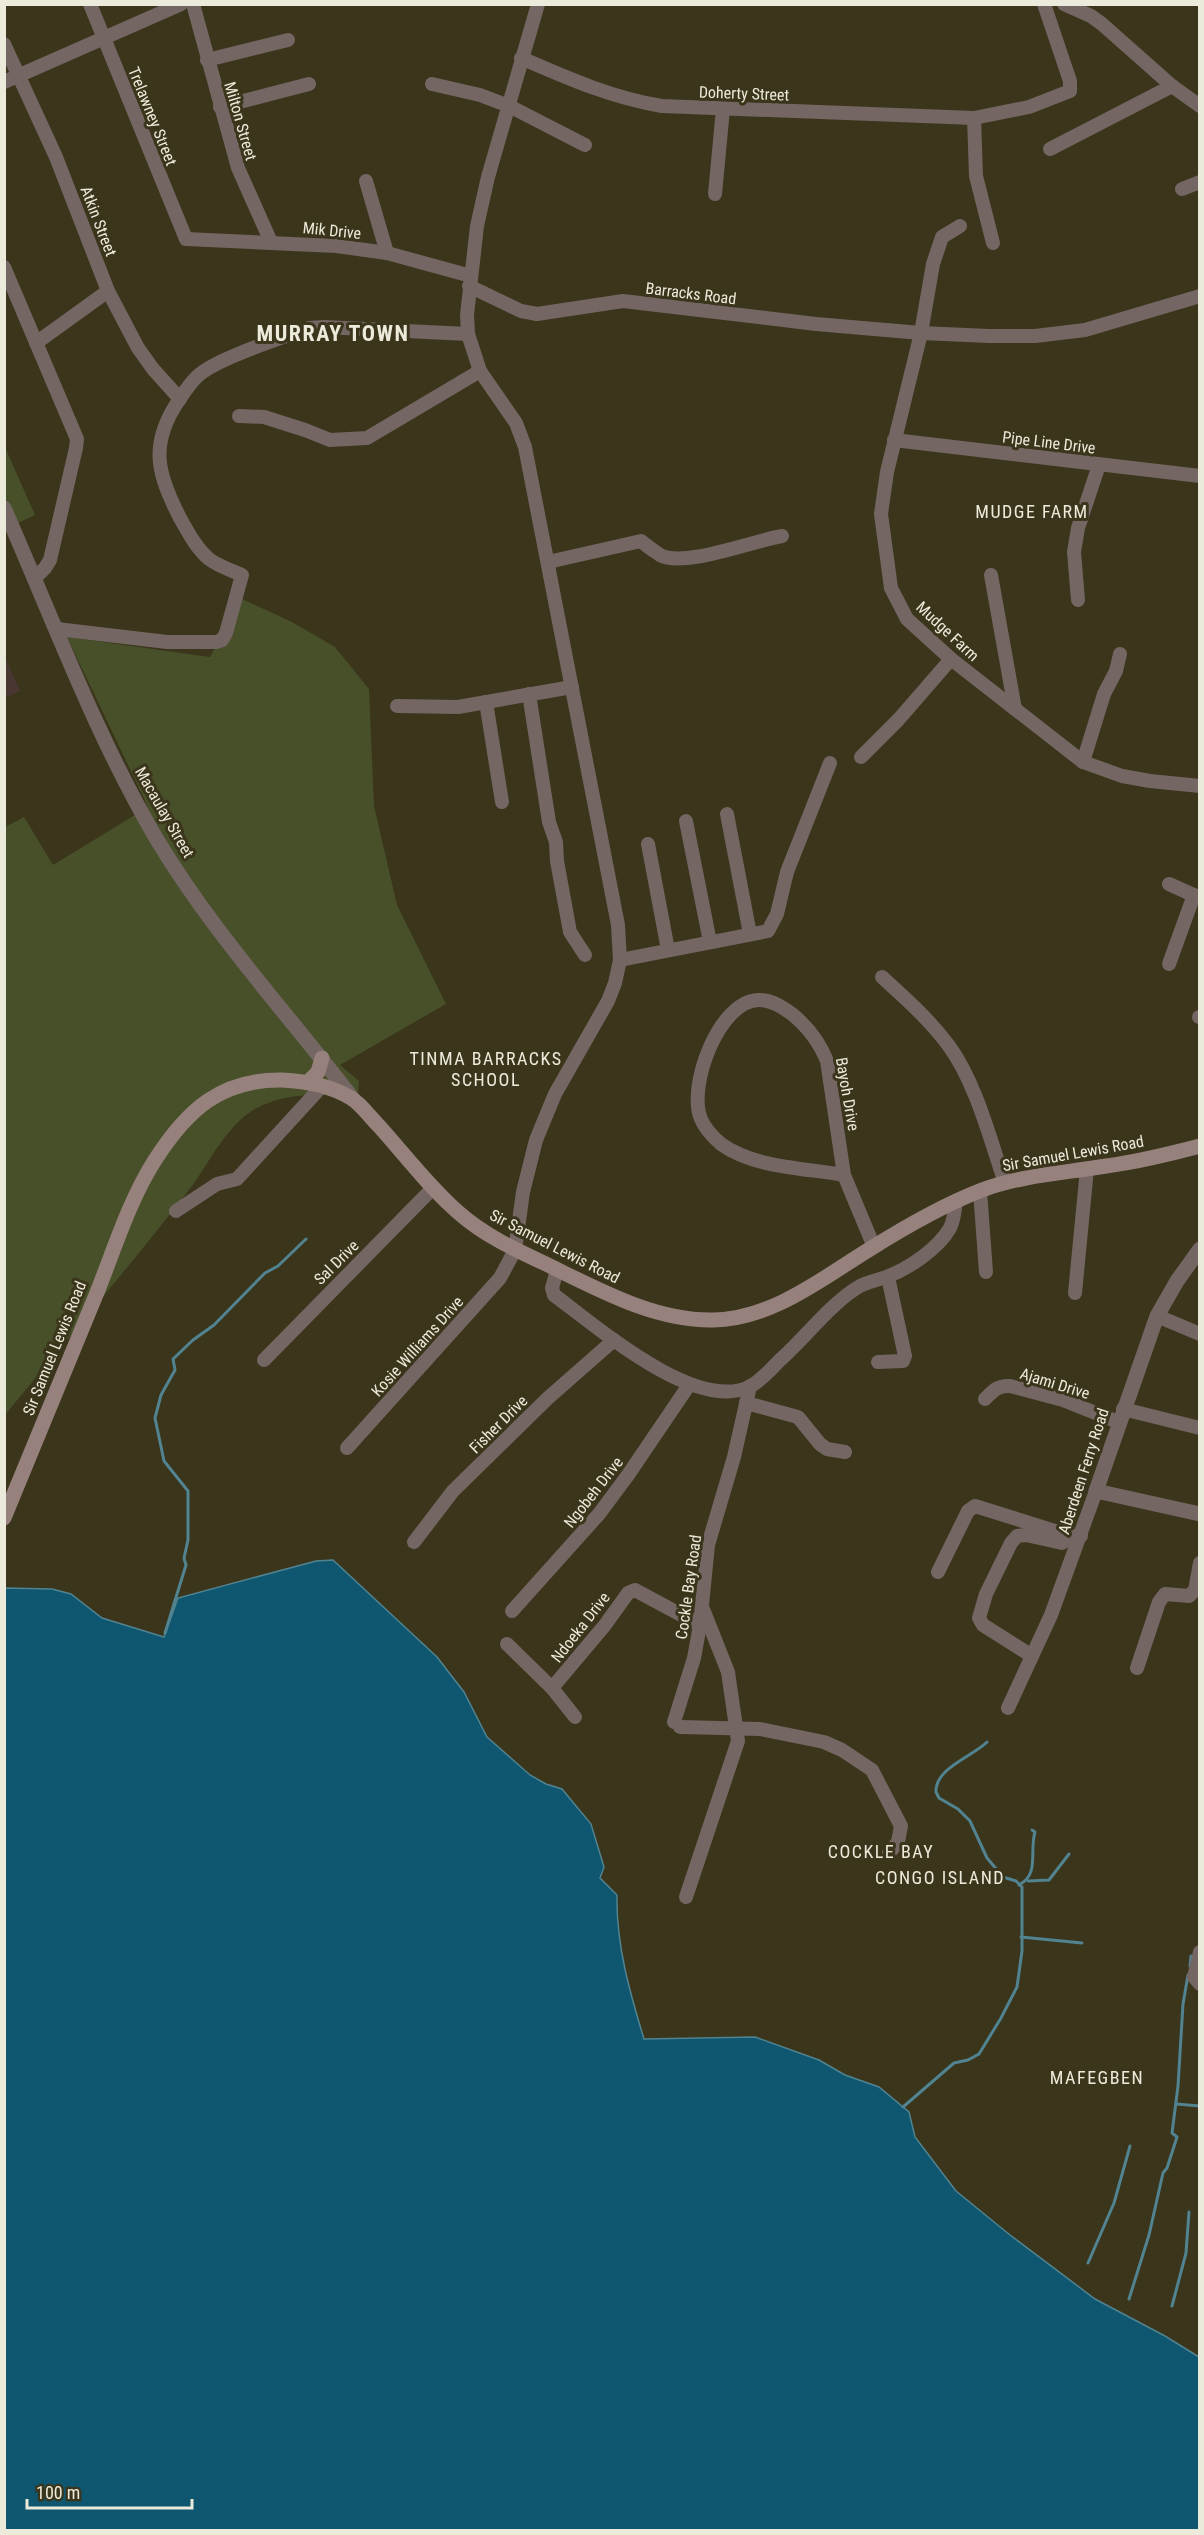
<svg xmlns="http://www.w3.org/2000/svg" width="1204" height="2535" viewBox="0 0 1204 2535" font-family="'Roboto Condensed',sans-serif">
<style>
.education{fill:#4b3732}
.green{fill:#48502a}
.water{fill:#0f5770;stroke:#518390;stroke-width:1.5}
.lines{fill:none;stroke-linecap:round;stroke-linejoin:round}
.stream{stroke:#518390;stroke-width:3}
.minor{stroke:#746663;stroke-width:14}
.tertiary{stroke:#746663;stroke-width:15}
.secondary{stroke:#97817d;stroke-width:15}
.labels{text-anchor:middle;stroke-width:6;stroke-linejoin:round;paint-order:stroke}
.street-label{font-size:16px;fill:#eceada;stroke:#3a351b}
.neighbourhood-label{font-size:18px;letter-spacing:1.5px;fill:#eceada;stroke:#3a351b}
.district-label{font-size:22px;font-weight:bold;letter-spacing:1.5px;fill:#eceada;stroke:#3a351b}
</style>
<rect width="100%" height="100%" fill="#3a351b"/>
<path class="education" d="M5,657L20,691L5,698H4Z"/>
<g class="green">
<path d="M4,445L35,515L5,529H4Z"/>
<path d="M242,599L292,622L335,647L369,689L374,806L397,905L446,1004L340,1065L359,1081L358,1092L352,1097C318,1094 286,1092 255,1109C226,1126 211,1160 192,1186C132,1264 67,1339 5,1415V827L24,817L53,865L148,807L67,637L210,657Z"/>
</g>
<path class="water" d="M333,1560L437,1657L464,1692L487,1737L530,1775L546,1784L562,1789L591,1824L604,1867L600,1878L617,1895C616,1945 630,1993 644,2039L755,2037L819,2060L845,2075L879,2087L909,2112L915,2137L956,2191L1010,2235L1095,2299L1165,2336L1199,2357V2530H5V1588L52,1589L71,1594L102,1618L164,1637L178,1598L316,1561Z"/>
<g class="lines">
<g class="stream">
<path d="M165,1633L186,1565L184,1558L188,1540V1491L164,1461L155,1418L161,1395L175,1370L173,1359L193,1340L214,1325L265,1273L278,1266L306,1239"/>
<path d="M1028,1881L1049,1880L1069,1854"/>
<path d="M1019,1885C1040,1874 1029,1852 1035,1832L1032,1830"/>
<path d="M1021,1937L1082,1943"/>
<path d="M1190,1966L1191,1956"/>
<path d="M1176,2104L1200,2106"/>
<path d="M903,2107L954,2063L968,2060L979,2054L1001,2018L1017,1987L1022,1951V1887L1016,1881L1003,1877L987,1858L970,1821L958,1809L939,1798L936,1792C935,1768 972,1757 987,1742"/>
<path d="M1088,2263L1114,2203L1130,2146"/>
<path d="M1129,2299L1149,2235L1163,2173L1167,2168L1177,2137L1172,2133L1178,2086L1183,2004L1188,1975"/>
<path d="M1172,2306L1186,2253L1189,2212"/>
</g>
<g class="minor">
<path d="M90,4L186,239L336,246L387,253L471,276"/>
<path d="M193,4L238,168L271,242"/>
<path d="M1064,4L1091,16L1102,24L1172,86L1200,106"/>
<path d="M4,44L56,157L108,291L138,348L153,369L180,399"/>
<path d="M521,58C567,78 612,98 662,106L974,118L1029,107L1070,91V81L1044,4"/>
<path d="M207,60L288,40"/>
<path d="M4,82L181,4"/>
<path d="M432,84L480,95L509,106L585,145"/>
<path d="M220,107L309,84"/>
<path d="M974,118L976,176L993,243"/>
<path d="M1050,149L1172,86"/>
<path d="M366,181L387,253"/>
<path d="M1182,189L1200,182"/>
<path d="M715,194L723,109"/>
<path d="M960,226L942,237L933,264L921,333L887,472L881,514L891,588L907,619L951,659L1083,762L1122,776L1150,781L1200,786"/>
<path d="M4,267L77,439L76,448L50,560L45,568L35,578"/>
<path d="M469,286L521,311L537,314L623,301L816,324L921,333L989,336H1035L1085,330L1200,296"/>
<path d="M36,343L108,291"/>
<path d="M239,416L264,417L305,430L330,440L367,438L480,371"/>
<path d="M894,440L1200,476"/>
<path d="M548,562L641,541C647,546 654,551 660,555C684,568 752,541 782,536"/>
<path d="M991,575L1015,709"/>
<path d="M1078,600L1074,552L1078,528L1099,465"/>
<path d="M57,629L167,642H216L222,640L226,633L242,575C231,570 218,566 209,559C196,548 188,532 180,518C158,475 149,446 177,403C183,394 191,381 200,374C221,357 282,338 309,328L324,327L468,334"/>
<path d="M529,694L549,822L556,842L557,861L570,932L585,955"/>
<path d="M486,702L502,802"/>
<path d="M397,706L458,707L572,687"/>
<path d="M861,757L899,719L951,659"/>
<path d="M1083,762L1104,694L1116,671L1120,654"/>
<path d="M727,814L750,934"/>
<path d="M686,821L710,942"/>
<path d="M648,844L668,950"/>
<path d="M1169,884L1200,898"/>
<path d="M620,960L768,931L777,914L787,872L830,763"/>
<path d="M1169,964L1194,895"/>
<path d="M882,977C906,999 930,1020 949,1046C976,1083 990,1139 1005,1183"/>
<path d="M1199,1017H1200"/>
<path d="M844,1175C805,1168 754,1168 721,1144C713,1137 705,1129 701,1119C687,1087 719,1000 759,1000C772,1000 782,1007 792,1014C808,1027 819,1041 827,1061L844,1175L874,1247"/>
<path d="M980,1191L986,1272"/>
<path d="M176,1211L217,1184L237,1179L322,1086"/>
<path d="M557,1270L552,1288L554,1295C596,1326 694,1412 749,1387C760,1382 771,1369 780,1360C804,1339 833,1301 860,1286C868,1282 878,1280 886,1277C908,1269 938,1249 950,1228C954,1220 955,1210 956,1201"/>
<path d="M1075,1293L1087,1169"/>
<path d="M1157,1316L1200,1334"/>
<path d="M264,1360L433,1188"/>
<path d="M878,1362L903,1361L905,1356L888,1277"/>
<path d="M985,1399C993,1391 998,1385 1010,1386L1063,1400L1118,1422"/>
<path d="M746,1403L798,1417L820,1444L827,1449L845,1452"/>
<path d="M1123,1409L1200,1428"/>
<path d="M347,1448L500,1278L515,1250L523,1192L536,1140L555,1094L608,1001L615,983L620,960L618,925L525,447L516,423L480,371L468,334L467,315L477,226L488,177L538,4"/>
<path d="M414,1542L453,1491L548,1398L614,1340"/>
<path d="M938,1572L968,1511L975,1506L1071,1536"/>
<path d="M512,1611L599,1514L628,1475L689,1385"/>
<path d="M507,1644L552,1688L575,1717"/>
<path d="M1032,1656L983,1625L979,1618L986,1594L1011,1543L1017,1536L1026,1535L1062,1543L1071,1536H1081"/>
<path d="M1137,1668L1159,1602L1165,1594L1189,1596L1195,1590L1200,1563"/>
<path d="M552,1688L605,1625L628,1593L635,1590L700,1625"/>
<path d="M1008,1708L1051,1615L1096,1491"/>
<path d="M674,1722L694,1658L700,1625L708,1545L734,1457L750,1386"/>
<path d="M680,1727L760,1729L824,1742L842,1750L872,1770L901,1826L898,1842L889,1853"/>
<path d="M686,1897L738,1741L728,1672L703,1609"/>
<path d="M1200,1952L1194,1977L1200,1984"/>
</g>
<g class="tertiary">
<path d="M4,508C53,619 95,734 156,838C212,932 287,1013 353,1099"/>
<path d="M1200,1249L1177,1281L1157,1316L1096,1491L1200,1514"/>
</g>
<g class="secondary">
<path d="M308,1082L318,1072L322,1058"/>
<path d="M4,1518C35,1442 67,1366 98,1290C115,1247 130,1199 155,1160C187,1110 221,1079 282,1080C306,1081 331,1086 351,1098C361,1104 370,1117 379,1126C405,1155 430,1188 459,1213C485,1236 518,1251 548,1265C599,1290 655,1321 713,1320C772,1319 821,1279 870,1249C905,1227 943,1205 982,1190C1022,1175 1065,1173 1106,1166C1138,1162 1169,1154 1200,1146"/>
</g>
</g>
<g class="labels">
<g class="street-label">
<text transform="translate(744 93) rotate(2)" y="6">Doherty Street</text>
<text transform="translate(153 116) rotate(68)" y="6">Trelawney Street</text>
<text transform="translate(241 121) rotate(74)" y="6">Milton Street</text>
<text transform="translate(99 221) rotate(69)" y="6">Atkin Street</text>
<text transform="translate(332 230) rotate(6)" y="6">Mik Drive</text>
<text transform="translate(691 293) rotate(7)" y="6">Barracks Road</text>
<text transform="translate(1049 442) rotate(7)" y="6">Pipe Line Drive</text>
<text transform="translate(948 631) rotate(43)" y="6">Mudge Farm</text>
<text transform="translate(165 812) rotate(60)" y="6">Macaulay Street</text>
<text transform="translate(848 1094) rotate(80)" y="6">Bayoh Drive</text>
<text transform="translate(1073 1153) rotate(-10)" y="6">Sir Samuel Lewis Road</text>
<text transform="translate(555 1246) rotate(27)" y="6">Sir Samuel Lewis Road</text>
<text transform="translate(336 1262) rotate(-45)" y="6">Sal Drive</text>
<text transform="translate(417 1346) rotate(-48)" y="6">Kosie Williams Drive</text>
<text transform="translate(54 1348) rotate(-68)" y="6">Sir Samuel Lewis Road</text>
<text transform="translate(1055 1383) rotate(17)" y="6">Ajami Drive</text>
<text transform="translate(498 1424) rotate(-45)" y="6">Fisher Drive</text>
<text transform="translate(1083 1471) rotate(-72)" y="6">Aberdeen Ferry Road</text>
<text transform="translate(593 1492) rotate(-52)" y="6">Ngobeh Drive</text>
<text transform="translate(688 1587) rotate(-82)" y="6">Cockle Bay Road</text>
<text transform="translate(580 1627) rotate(-52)" y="6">Ndoeka Drive</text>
</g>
<g class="neighbourhood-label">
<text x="1032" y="518">MUDGE FARM</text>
<text x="486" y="1065">TINMA BARRACKS<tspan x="486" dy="21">SCHOOL</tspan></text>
<text x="881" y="1858">COCKLE BAY</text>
<text x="940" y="1884">CONGO ISLAND</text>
<text x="1097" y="2084">MAFEGBEN</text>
</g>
<g class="district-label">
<text x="333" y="341">MURRAY TOWN</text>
</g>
</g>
<rect width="1204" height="2535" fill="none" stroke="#eceada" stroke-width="12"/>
<path d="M27 2499v9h165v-9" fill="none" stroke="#eceada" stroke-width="3"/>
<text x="36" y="2499" font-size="18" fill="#eceada" stroke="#3a351b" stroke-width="4.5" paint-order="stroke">100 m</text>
</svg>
